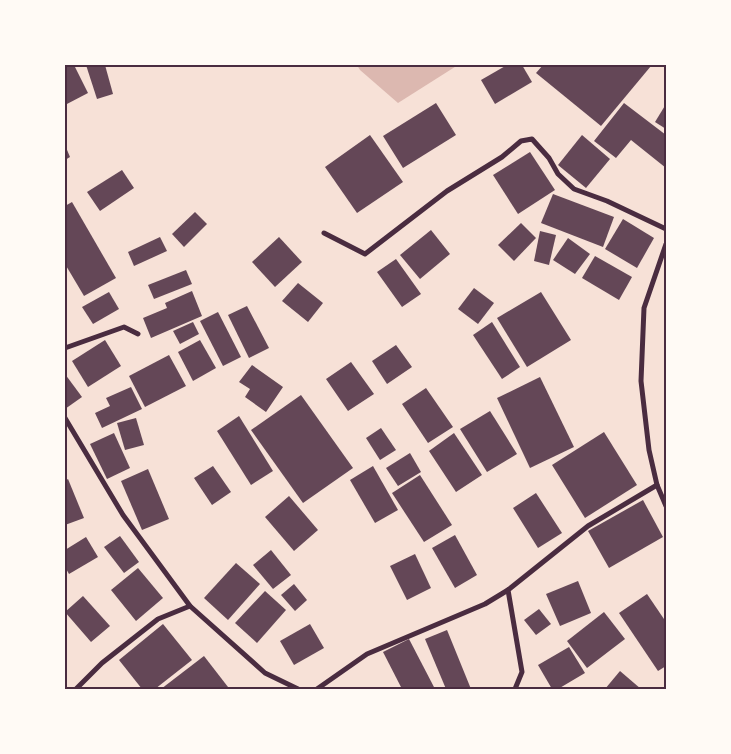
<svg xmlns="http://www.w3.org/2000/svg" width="731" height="754" viewBox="0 0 731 754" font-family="Rubik,sans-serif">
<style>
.water{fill:#dcb8b0}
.building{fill:#644757}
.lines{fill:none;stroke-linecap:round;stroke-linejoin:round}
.minor{stroke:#4a2c40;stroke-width:5}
.neatline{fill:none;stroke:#4a2c40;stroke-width:2}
</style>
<rect width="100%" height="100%" fill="#f7e1d7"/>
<path class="water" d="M357,65H458L398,103L360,70Z"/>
<g class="building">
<path d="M71,65H74L88,93L65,105V68Z"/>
<path d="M86,65H105L113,94L97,99Z"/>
<path d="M507,65H522L532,82L495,104L481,80Z"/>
<path d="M543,65H650L651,66L601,126L536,73Z"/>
<path d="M436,103L456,135L403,168L383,136Z"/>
<path d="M624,103L666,135V168L631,140L616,158L594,141Z"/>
<path d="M666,104V129L655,122Z"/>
<path d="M370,135L403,182L357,213L325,167Z"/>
<path d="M582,135L610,159L586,188L558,165Z"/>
<path d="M65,145L70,157L65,160Z"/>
<path d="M530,152L555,190L518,214L493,175Z"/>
<path d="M122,170L134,188L100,211L87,192Z"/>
<path d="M553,194L614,217L603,247L541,223Z"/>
<path d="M72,202L116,278L84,296L65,264V206Z"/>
<path d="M195,212L207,224L184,247L172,234Z"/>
<path d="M623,219L654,238L637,268L605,249Z"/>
<path d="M521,223L536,238L514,261L498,245Z"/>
<path d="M431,230L450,254L420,279L400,255Z"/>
<path d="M540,231L556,235L549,265L534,261Z"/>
<path d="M160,237L167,251L134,266L128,252Z"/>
<path d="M279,237L302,262L275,287L252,262Z"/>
<path d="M568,238L590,254L575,274L553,260Z"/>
<path d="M595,256L632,277L619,300L582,278Z"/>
<path d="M396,259L421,294L402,307L377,272Z"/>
<path d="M186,270L192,284L154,299L148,285Z"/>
<path d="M298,283L323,303L308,322L282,301Z"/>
<path d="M474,288L494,303L478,324L458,309Z"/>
<path d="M192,291L202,316L151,338L143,318L167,308L165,303Z"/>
<path d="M109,292L119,309L93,324L82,307Z"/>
<path d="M541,292L571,340L527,367L497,318Z"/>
<path d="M247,306L269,348L249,358L228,315Z"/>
<path d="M218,312L241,357L223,366L200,321Z"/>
<path d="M193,322L199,334L180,344L173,331Z"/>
<path d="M492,322L520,367L502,379L473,335Z"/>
<path d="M105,340L121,366L88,387L72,361Z"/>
<path d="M200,340L216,368L193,381L178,352Z"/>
<path d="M396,345L412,367L387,384L372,361Z"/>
<path d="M169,355L186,386L145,407L129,376Z"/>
<path d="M351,362L374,394L348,411L326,379Z"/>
<path d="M252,365L283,387L266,412L245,397L250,389L239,382Z"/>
<path d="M65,374L82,397L65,409Z"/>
<path d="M540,377L574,447L530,468L497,398Z"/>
<path d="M131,387L142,409L102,428L95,413L110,406L106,398Z"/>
<path d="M426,388L453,427L428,443L402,404Z"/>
<path d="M301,395L353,468L303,503L251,430Z"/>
<path d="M490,411L517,454L487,472L460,429Z"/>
<path d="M239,416L273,471L251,485L217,431Z"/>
<path d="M136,418L144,445L125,450L117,423Z"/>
<path d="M381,428L396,450L380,460L366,438Z"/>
<path d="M604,432L637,485L585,518L552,465Z"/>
<path d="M114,433L130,468L107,479L90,444Z"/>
<path d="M454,433L482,475L456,492L429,451Z"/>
<path d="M410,453L421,472L398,486L386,468Z"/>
<path d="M213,466L231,492L212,505L194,478Z"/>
<path d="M373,466L398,510L375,523L350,480Z"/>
<path d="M148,469L169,519L142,530L121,481Z"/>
<path d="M420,475L452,525L424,542L392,493Z"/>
<path d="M68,479L84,518L65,525V481Z"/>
<path d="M536,493L562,533L538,548L513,508Z"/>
<path d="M289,496L318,530L294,551L265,517Z"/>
<path d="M643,500L663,537L609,568L588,531Z"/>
<path d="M455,535L477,575L455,588L432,548Z"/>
<path d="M120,536L139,562L124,573L104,547Z"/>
<path d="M86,537L98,557L69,574L65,567V550Z"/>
<path d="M271,550L291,575L273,589L253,565Z"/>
<path d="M415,554L431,588L407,600L390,566Z"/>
<path d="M236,563L260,584L228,620L204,598Z"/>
<path d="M138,568L163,598L136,621L111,590Z"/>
<path d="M578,581L591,613L560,626L546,594Z"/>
<path d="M294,584L307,600L295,611L281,595Z"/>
<path d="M265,591L286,610L257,643L235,623Z"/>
<path d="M647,594L666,622V666L658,671L619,613Z"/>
<path d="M83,596L110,626L91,642L65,612Z"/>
<path d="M539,609L551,624L536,635L524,620Z"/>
<path d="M604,612L625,639L587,668L567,641Z"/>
<path d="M163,624L192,660L155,689H142L119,660Z"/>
<path d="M310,624L324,648L294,665L280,641Z"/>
<path d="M447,630L471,689H446L425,639Z"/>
<path d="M409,639L435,689H402L383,652Z"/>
<path d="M569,647L585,673L558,689H552L538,665Z"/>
<path d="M204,656L228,687L225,689H161Z"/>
<path d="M620,671L641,689H605Z"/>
</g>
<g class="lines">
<g class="minor">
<path d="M324,233L365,254L447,191L502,157L521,141L532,139L549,158L558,174L574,189L607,201L666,229"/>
<path d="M666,244L644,308L641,381L649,450L657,485L666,506"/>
<path d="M65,348L124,327L138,334"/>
<path d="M65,418L123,515L190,606L265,673L298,689"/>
<path d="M76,689L102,663L158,619L190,606"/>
<path d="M317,689L367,654L485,604L508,590"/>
<path d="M515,689L522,672L508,590L588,526L657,485"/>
</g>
</g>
<rect width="731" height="754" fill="none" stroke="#fffaf5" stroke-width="132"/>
<rect x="66" y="66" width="599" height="622" class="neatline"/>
</svg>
